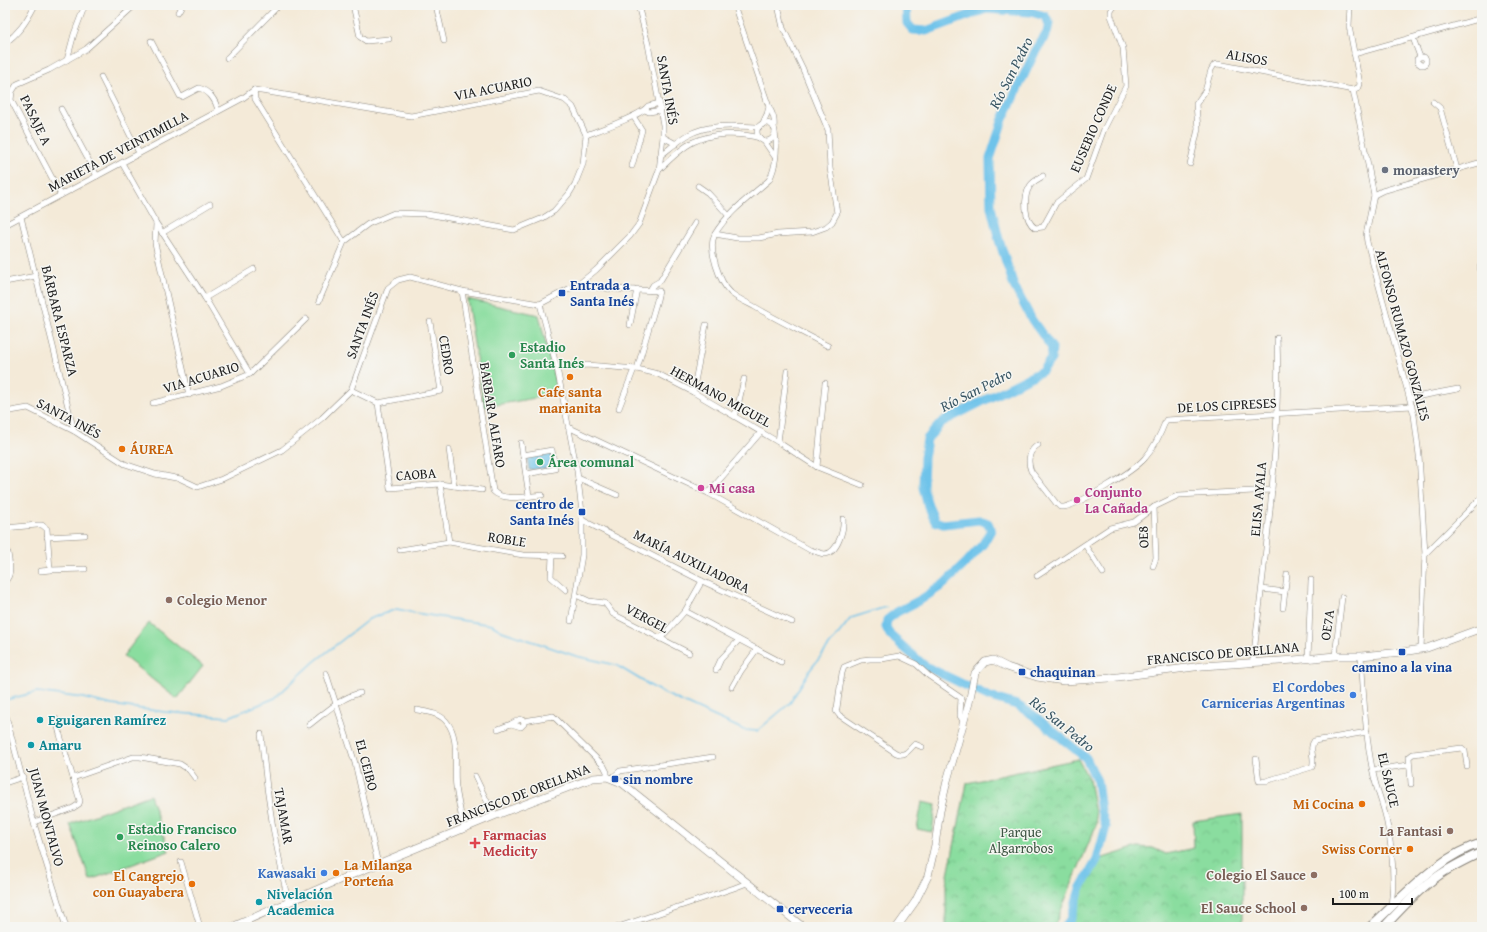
<svg xmlns="http://www.w3.org/2000/svg" width="1487" height="932" viewBox="0 0 1487 932" font-family="'Gentium Book Plus',serif">
<style>
.grass{fill:#8add9f;stroke:#537c5e}
.park{fill:url(#park-crowns);stroke:#537c5e}
.water{fill:#6ec3ea;stroke:#457083}
.lines{fill:none;stroke-linecap:round;stroke-linejoin:round}
.stream{stroke:#6ec3ea;stroke-width:1.5}
.river{stroke:#6ec3ea;stroke-width:9}
.street-casing{stroke:#88837a;stroke-width:6}
.secondary-casing{stroke:#88837a;stroke-width:8}
.primary-casing{stroke:#88837a;stroke-width:10}
.street{stroke:#fff;stroke-width:5}
.secondary{stroke:#fff;stroke-width:7}
.primary{stroke:#fff;stroke-width:8}
.worship-dot{fill:#6b7280;stroke:#f6f6f2;stroke-width:1.5}
.transit-dot{fill:#1a4fb4;stroke:#f6f6f2;stroke-width:1.5}
.leisure-dot{fill:#2e9e5b;stroke:#f6f6f2;stroke-width:1.5}
.food-dot{fill:#e8710a;stroke:#f6f6f2;stroke-width:1.5}
.hotel-dot{fill:#d1479c;stroke:#f6f6f2;stroke-width:1.5}
.education-dot{fill:#8d6e63;stroke:#f6f6f2;stroke-width:1.5}
.shop-dot{fill:#3f7fe0;stroke:#f6f6f2;stroke-width:1.5}
.culture-dot{fill:#0f9aa8;stroke:#f6f6f2;stroke-width:1.5}
.health-dot{fill:#e0444e;stroke:#f6f6f2;stroke-width:1.5}
.labels{text-anchor:middle;stroke-width:3;stroke-linejoin:round;paint-order:stroke}
.street-label{font-size:14px;fill:#1c1c1c;stroke:#f6f6f2}
.worship-label{font-size:14px;font-weight:bold;fill:#5b616d;stroke:#f6f6f2;text-anchor:start}
.transit-label{font-size:14px;font-weight:bold;fill:#164399;stroke:#f6f6f2;text-anchor:start}
.leisure-label{font-size:14px;font-weight:bold;fill:#27864d;stroke:#f6f6f2;text-anchor:start}
.food-label{font-size:14px;font-weight:bold;fill:#c56008;stroke:#f6f6f2;text-anchor:end}
.hotel-label{font-size:14px;font-weight:bold;fill:#b23c85;stroke:#f6f6f2;text-anchor:start}
.education-label{font-size:14px;font-weight:bold;fill:#785e54;stroke:#f6f6f2;text-anchor:end}
.shop-label{font-size:14px;font-weight:bold;fill:#366cbe;stroke:#f6f6f2;text-anchor:end}
.culture-label{font-size:14px;font-weight:bold;fill:#0d838f;stroke:#f6f6f2;text-anchor:start}
.park-label{font-size:14px;fill:#3d5643;stroke:#f6f6f2}
.health-label{font-size:14px;font-weight:bold;fill:#be3a42;stroke:#f6f6f2;text-anchor:start}
.water-label{font-size:15px;font-style:italic;fill:#395664;stroke:#f6f6f2}
</style>
<defs>
<pattern id="park-crowns" width="20" height="18" patternUnits="userSpaceOnUse"><rect width="20" height="18" fill="#8add9f"/><path d="M2 6a3 3 0 1 1 6 0M12 15a3 3 0 1 1 6 0" fill="none" stroke="#76bd88"/></pattern>
</defs>
<rect width="100%" height="100%" fill="#f6f6f2"/>
<filter id="ink" filterUnits="userSpaceOnUse"><feTurbulence type="fractalNoise" baseFrequency=".025" numOctaves="2"/><feDisplacementMap in="SourceGraphic" scale="8" xChannelSelector="R" yChannelSelector="G"/><feConvolveMatrix kernelMatrix="1 2 1 2 8 2 1 2 1" color-interpolation-filters="sRGB"/></filter>
<filter id="wash" filterUnits="userSpaceOnUse"><feTurbulence type="fractalNoise" baseFrequency=".012" numOctaves="4" result="noise"/><feDisplacementMap in="SourceGraphic" scale="16" xChannelSelector="R" yChannelSelector="G"/><feGaussianBlur stdDeviation="0.9" result="paint"/><feColorMatrix in="noise" values="0 0 0 0 0 0 0 0 0 0 0 0 0 0 0 0 0 1.4 0 .05"/><feComposite in="paint" operator="in"/></filter>
<g filter="url(#wash)">
<rect width="100%" height="100%" fill="#f4ead8"/>
<g class="grass">
<path d="M467,299L539,315L558,394L484,407Z"/>
<path d="M149,623L203,666L177,699L123,656Z"/>
<path d="M150,795L169,851L90,880L70,824Z"/>
<path d="M922,802L936,805L932,832L917,829Z"/>
</g>
<g class="park">
<path d="M1078,759L1089,780L1097,823L1054,927H946V885L967,783Z"/>
<path d="M1242,814V927H1065L1071,918L1080,889L1097,860L1138,847L1153,848L1166,854L1194,848L1193,821Z"/>
</g>
<path class="water" d="M551,452L554,467L529,470L527,457Z"/>
<g class="lines">
<path class="stream" d="M5,700L37,692L83,698L112,705L165,712L229,717L275,698L314,662L369,619L397,609L415,613L492,625L502,631L576,656L616,665L661,692L744,730L757,731L790,703L810,670L851,618L886,607"/>
<path class="river" d="M906,5L907,23L913,30L926,31L986,9L1031,12L1045,16L1049,23L1047,33L1035,52L1003,119L990,159L991,207L999,240L1014,286L1032,320L1052,348L1051,359L1042,371L942,422L927,439L924,458L923,487L928,506L935,521L943,524L979,520L988,523L991,530L983,544L966,563L944,584L922,599L897,612L887,620L886,627L890,635L925,666L990,697L1017,705L1033,715L1086,758L1097,781L1101,811L1106,827L1097,860L1080,889L1071,918L1065,927"/>
</g>
</g>
<g filter="url(#ink)">
<g class="lines">
<defs>
<g id="street">
<path d="M353,5L360,37L366,41L389,39"/>
<path d="M436,5L444,41"/>
<path d="M734,5L769,107C773,114 775,119 774,128"/>
<path d="M1350,5L1349,26L1360,84L1359,87L1353,90"/>
<path d="M178,12L182,5"/>
<path d="M1413,38L1420,57L1417,59V62L1421,65H1424L1426,62V59L1424,57H1420"/>
<path d="M151,41L180,96L182,97L199,88C209,91 216,100 218,111"/>
<path d="M5,43C19,33 26,22 34,7"/>
<path d="M1354,54L1482,18"/>
<path d="M227,58L275,9V5"/>
<path d="M67,60L74,34L85,5"/>
<path d="M101,77L139,153"/>
<path d="M254,90L268,92L411,116L539,91L565,100L573,107L586,135L583,164L575,184L569,194L554,211L543,218L514,230L427,214L394,213L368,224L344,242L319,301"/>
<path d="M254,90L255,99L344,242"/>
<path d="M1353,90L1374,195L1366,235L1367,242L1414,415L1419,455L1425,554L1421,649"/>
<path d="M1433,102L1440,108L1457,169"/>
<path d="M61,109L97,176"/>
<path d="M645,110L649,112L661,110"/>
<circle cx="766" cy="132" r="9"/>
<path d="M762,125L767,114L769,107"/>
<path d="M775,133C778,147 776,168 769,180C751,196 727,213 715,234C707,249 720,283 731,293C738,299 748,303 755,307C779,321 804,333 828,346"/>
<path d="M586,135C599,130 641,116 648,106L660,103"/>
<path d="M663,137L676,144"/>
<path d="M764,141L775,157"/>
<path d="M660,156C669,149 678,141 688,135C709,123 736,126 759,127"/>
<path d="M122,163L156,223L205,298L250,374"/>
<path d="M1190,164L1198,129L1196,104L1205,91L1211,70L1214,65L1218,64L1353,90"/>
<path d="M632,166L642,130L633,116"/>
<path d="M659,170C667,162 683,147 693,142C713,133 738,132 760,138"/>
<path d="M1043,176C1039,179 1033,181 1030,186C1023,197 1024,220 1035,228L1043,227L1056,203L1086,179L1104,129L1126,86L1123,48L1111,16V11L1115,5"/>
<path d="M698,186L708,193L729,216"/>
<path d="M61,195L11,100L12,92L17,84L49,70L86,49L135,5"/>
<path d="M1374,195L1382,191L1482,162"/>
<path d="M21,217L74,431"/>
<path d="M156,224L155,243L189,395"/>
<path d="M5,225L243,98L254,90"/>
<path d="M162,233L210,204"/>
<path d="M715,234L737,238H759L778,234L812,232L826,227L832,222L837,213L830,168L828,130L802,67L783,28L778,5"/>
<path d="M1480,267L1482,277"/>
<path d="M5,282L36,276"/>
<path d="M580,283L587,286L613,289L659,291L657,300L637,369"/>
<path d="M650,290L653,285L660,281L695,223"/>
<path d="M462,291L493,491C503,502 528,496 542,495"/>
<path d="M205,298L254,269"/>
<path d="M540,304L557,368L577,471L582,512V555L571,621"/>
<path d="M630,325L637,289"/>
<path d="M557,368L587,365L637,369L658,374L693,392L778,442L817,467L862,485"/>
<path d="M351,390L378,403L441,391L430,322"/>
<path d="M693,392L706,325"/>
<path d="M1410,398L1458,389"/>
<path d="M153,403L221,386L250,374L306,319"/>
<path d="M378,403L390,488L440,484L482,490"/>
<path d="M619,408L634,369"/>
<path d="M5,412L28,408L74,431L125,464L155,474L181,479L198,487L222,479L282,450L322,418L351,390L388,288L398,280L410,277L462,291L540,304L580,283L596,270L630,236L639,224L659,170L663,137V125L648,44L638,5"/>
<path d="M734,415L737,410L744,379"/>
<path d="M568,427L708,493L810,550C815,551 821,554 825,554C838,553 844,529 843,519"/>
<path d="M778,442L787,371"/>
<path d="M521,443L529,496"/>
<path d="M1038,445C1029,450 1027,461 1031,471L1056,503L1060,507H1064C1080,504 1134,471 1145,458C1154,448 1161,433 1166,420L1412,406"/>
<path d="M449,449L454,486"/>
<path d="M523,455L552,450L555,469L526,474"/>
<path d="M817,467L825,383"/>
<path d="M578,478L617,495"/>
<path d="M440,484L449,542L523,555L562,556"/>
<path d="M708,493L761,432"/>
<path d="M582,520L702,581L792,622"/>
<path d="M5,528L37,525H42L47,529L50,570L41,571"/>
<path d="M47,537L85,535"/>
<path d="M1085,545L1103,573"/>
<path d="M400,550L449,542"/>
<path d="M1425,554L1482,497"/>
<path d="M552,556L551,577L566,590"/>
<path d="M1153,566L1156,558L1154,507"/>
<path d="M50,570L85,569"/>
<path d="M1037,576L1110,528L1134,522L1154,507L1179,495L1272,490"/>
<path d="M5,581C13,575 9,562 8,553"/>
<path d="M1262,589L1285,592"/>
<path d="M576,595L589,601L605,603L613,614L689,653"/>
<path d="M1283,608L1287,574"/>
<path d="M685,611L781,662"/>
<path d="M660,639L685,611L702,581"/>
<path d="M1335,656L1342,597"/>
<path d="M1361,656C1364,695 1365,739 1374,777C1377,791 1383,804 1386,818C1392,846 1395,878 1391,906"/>
<path d="M1308,659L1311,580"/>
<path d="M1253,662C1265,554 1281,447 1277,338"/>
<path d="M716,670L721,659L739,640"/>
<path d="M326,673L355,763L378,864"/>
<path d="M732,687L741,671L757,649"/>
<path d="M417,710C427,712 439,713 446,721C461,738 453,766 456,787C458,801 461,815 464,829"/>
<path d="M5,712L35,827L66,927"/>
<path d="M511,724L521,727L524,724V721"/>
<path d="M309,725C324,714 341,697 360,693"/>
<path d="M498,729L511,724L520,719L524,721L553,716L604,766L607,772V777"/>
<path d="M261,734L267,788L273,828L288,902"/>
<path d="M922,747L915,744C908,750 906,757 896,753L839,715L836,711L837,708L842,673L844,667L861,660L870,659H882L899,656L916,664L929,676L961,698L960,716L963,721"/>
<path d="M1256,759L1259,781H1266L1312,767C1316,758 1308,749 1314,741L1367,732"/>
<path d="M1373,770L1408,765"/>
<path d="M475,776L494,816"/>
<path d="M73,778L133,757H140L180,764L189,770L195,778"/>
<path d="M612,778L620,771L713,757"/>
<path d="M5,783L23,777"/>
<path d="M1411,784L1409,757L1413,754L1462,748L1465,751L1467,766"/>
<path d="M34,822L73,808L79,804L80,801L60,735L56,719"/>
<path d="M181,862L200,927"/>
<path d="M618,927L734,888L747,883"/>
</g>
<g id="secondary">
<path d="M232,927L339,880L494,816L593,778L607,777L622,783L803,927"/>
<path d="M897,927L915,902L928,876L935,845L940,811L947,781L969,703L975,673L985,662L993,660L1007,667L1037,677L1064,681L1110,678L1202,666L1294,660L1335,656H1361L1402,652L1427,648L1482,628"/>
</g>
<g id="primary">
<path d="M1370,927C1403,897 1439,855 1482,843"/>
<path d="M1384,927C1401,909 1418,890 1438,876C1452,866 1467,859 1482,852"/>
</g>
</defs>
<use href="#street" class="street-casing"/>
<use href="#secondary" class="secondary-casing"/>
<use href="#primary" class="primary-casing"/>
<use href="#street" class="street"/>
<use href="#secondary" class="secondary"/>
<use href="#primary" class="primary"/>
</g>
</g>
<circle class="worship-dot" cx="1385" cy="170" r="4"/>
<g class="transit-dot">
<rect x="558" y="289" width="8" height="8" rx="2"/>
<rect x="578" y="508" width="8" height="8" rx="2"/>
<rect x="1398" y="648" width="8" height="8" rx="2"/>
<rect x="1018" y="668" width="8" height="8" rx="2"/>
<rect x="611" y="775" width="8" height="8" rx="2"/>
<rect x="776" y="905" width="8" height="8" rx="2"/>
</g>
<g class="leisure-dot">
<circle cx="512" cy="355" r="4"/>
<circle cx="540" cy="462" r="4"/>
<circle cx="120" cy="837" r="4"/>
</g>
<g class="food-dot">
<circle cx="570" cy="377" r="4"/>
<circle cx="122" cy="449" r="4"/>
<circle cx="1362" cy="804" r="4"/>
<circle cx="1410" cy="849" r="4"/>
<circle cx="336" cy="873" r="4"/>
<circle cx="192" cy="884" r="4"/>
</g>
<g class="hotel-dot">
<circle cx="701" cy="488" r="4"/>
<circle cx="1077" cy="500" r="4"/>
</g>
<g class="education-dot">
<circle cx="169" cy="600" r="4"/>
<circle cx="1450" cy="831" r="4"/>
<circle cx="1314" cy="875" r="4"/>
<circle cx="1304" cy="908" r="4"/>
</g>
<g class="shop-dot">
<circle cx="1353" cy="695" r="4"/>
<circle cx="324" cy="873" r="4"/>
</g>
<g class="culture-dot">
<circle cx="40" cy="720" r="4"/>
<circle cx="31" cy="745" r="4"/>
<circle cx="259" cy="902" r="4"/>
</g>
<path class="health-dot" d="M473 837h4v4h4v4h-4v4h-4v-4h-4v-4h4z"/>
<g class="labels">
<g class="street-label">
<text transform="translate(1247 57) rotate(10)" y="5">ALISOS</text>
<text transform="translate(493 88) rotate(-11)" y="5">VIA ACUARIO</text>
<text transform="translate(668 90) rotate(80)" y="5">SANTA INÉS</text>
<text transform="translate(36 120) rotate(64)" y="5">PASAJE A</text>
<text transform="translate(1093 128) rotate(-66)" y="5">EUSEBIO CONDE</text>
<text transform="translate(118 151) rotate(-28)" y="5">MARIETA DE VEINTIMILLA</text>
<text transform="translate(60 321) rotate(76)" y="5">BÁRBARA ESPARZA</text>
<text transform="translate(362 325) rotate(-70)" y="5">SANTA INÉS</text>
<text transform="translate(1403 335) rotate(75)" y="5">ALFONSO RUMAZO GONZALES</text>
<text transform="translate(447 355) rotate(81)" y="5">CEDRO</text>
<text transform="translate(201 377) rotate(-17)" y="5">VIA ACUARIO</text>
<text transform="translate(721 396) rotate(29)" y="5">HERMANO MIGUEL</text>
<text transform="translate(1227 405) rotate(-3)" y="5">DE LOS CIPRESES</text>
<text transform="translate(493 415) rotate(81)" y="5">BARBARA ALFARO</text>
<text transform="translate(69 418) rotate(28)" y="5">SANTA INÉS</text>
<text transform="translate(416 474) rotate(-4)" y="5">CAOBA</text>
<text transform="translate(1258 499) rotate(-85)" y="5">ELISA AYALA</text>
<text transform="translate(1143 537) rotate(-92)" y="5">OE8</text>
<text transform="translate(507 539) rotate(9)" y="5">ROBLE</text>
<text transform="translate(692 561) rotate(26)" y="5">MARÍA AUXILIADORA</text>
<text transform="translate(647 618) rotate(28)" y="5">VERGEL</text>
<text transform="translate(1327 625) rotate(-82)" y="5">OE7A</text>
<text transform="translate(1223 653) rotate(-5)" y="5">FRANCISCO DE ORELLANA</text>
<text transform="translate(367 765) rotate(75)" y="5">EL CEIBO</text>
<text transform="translate(1389 780) rotate(77)" y="5">EL SAUCE</text>
<text transform="translate(518 795) rotate(-21)" y="5">FRANCISCO DE ORELLANA</text>
<text transform="translate(284 816) rotate(80)" y="5">TAJAMAR</text>
<text transform="translate(47 817) rotate(75)" y="5">JUAN MONTALVO</text>
</g>
<g class="worship-label">
<text x="1393" y="175">monastery</text>
</g>
<g class="transit-label">
<text x="570" y="290">Entrada a<tspan x="570" dy="16">Santa Inés</tspan></text>
<text x="574" y="509" text-anchor="end">centro de<tspan x="574" dy="16">Santa Inés</tspan></text>
<text x="1402" y="672" text-anchor="middle">camino a la vina</text>
<text x="1030" y="677">chaquinan</text>
<text x="623" y="784">sin nombre</text>
<text x="788" y="914">cerveceria</text>
</g>
<g class="leisure-label">
<text x="520" y="352">Estadio<tspan x="520" dy="16">Santa Inés</tspan></text>
<text x="548" y="467">Área comunal</text>
<text x="128" y="834">Estadio Francisco<tspan x="128" dy="16">Reinoso Calero</tspan></text>
</g>
<g class="food-label">
<text x="570" y="397" text-anchor="middle">Cafe santa<tspan x="570" dy="16">marianita</tspan></text>
<text x="130" y="454" text-anchor="start">ÁUREA</text>
<text x="1354" y="809">Mi Cocina</text>
<text x="1402" y="854">Swiss Corner</text>
<text x="344" y="870" text-anchor="start">La Milanga<tspan x="344" dy="16">Porteńa</tspan></text>
<text x="184" y="881">El Cangrejo<tspan x="184" dy="16">con Guayabera</tspan></text>
</g>
<g class="hotel-label">
<text x="709" y="493">Mi casa</text>
<text x="1085" y="497">Conjunto<tspan x="1085" dy="16">La Cañada</tspan></text>
</g>
<g class="education-label">
<text x="177" y="605" text-anchor="start">Colegio Menor</text>
<text x="1442" y="836">La Fantasi</text>
<text x="1306" y="880">Colegio El Sauce</text>
<text x="1296" y="913">El Sauce School</text>
</g>
<g class="shop-label">
<text x="1345" y="692">El Cordobes<tspan x="1345" dy="16">Carnicerias Argentinas</tspan></text>
<text x="316" y="878">Kawasaki</text>
</g>
<g class="culture-label">
<text x="48" y="725">Eguigaren Ramírez</text>
<text x="39" y="750">Amaru</text>
<text x="267" y="899">Nivelación<tspan x="267" dy="16">Academica</tspan></text>
</g>
<g class="park-label">
<text x="1021" y="837">Parque<tspan x="1021" dy="16">Algarrobos</tspan></text>
</g>
<g class="health-label">
<text x="483" y="840">Farmacias<tspan x="483" dy="16">Medicity</tspan></text>
</g>
<g class="water-label">
<text transform="translate(1011 73) rotate(-63)" y="5">Río San Pedro</text>
<text transform="translate(976 390) rotate(-27)" y="5">Río San Pedro</text>
<text transform="translate(1062 724) rotate(39)" y="5">Río San Pedro</text>
</g>
</g>
<rect width="1487" height="932" fill="none" stroke="#f6f6f2" stroke-width="20"/>
<path d="M1333 898v6h79v-6" fill="none" stroke="#1c1c1c" stroke-width="2"/>
<text x="1339" y="898" font-size="12" fill="#1c1c1c" stroke="#f6f6f2" stroke-width="3" paint-order="stroke">100 m</text>
</svg>
